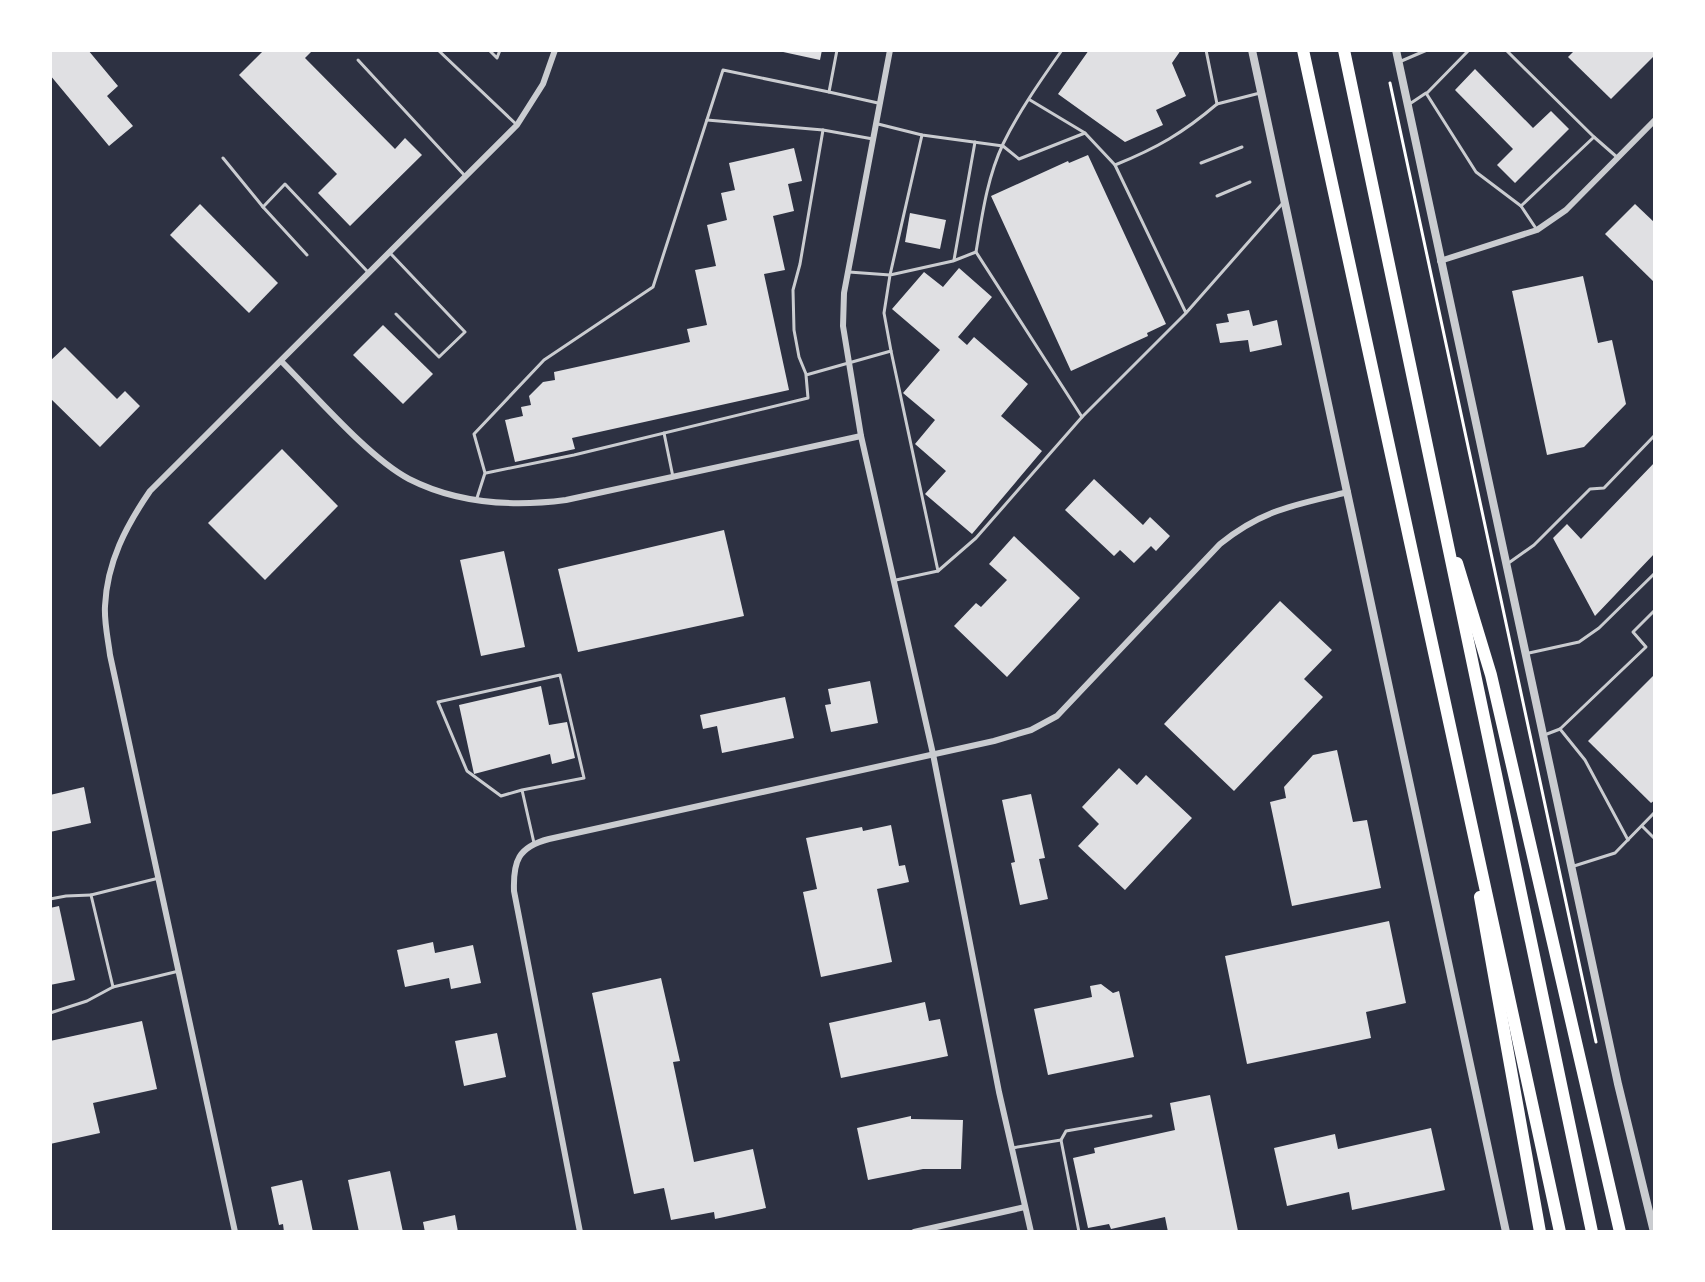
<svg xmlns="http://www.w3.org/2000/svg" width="1705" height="1282" viewBox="0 0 1705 1282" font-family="'Roboto Serif',serif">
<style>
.building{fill:#e0e0e3}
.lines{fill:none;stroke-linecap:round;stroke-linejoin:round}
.path{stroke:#fff;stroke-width:3}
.service{stroke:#caccd0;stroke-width:3}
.minor{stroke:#caccd0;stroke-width:6}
.tertiary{stroke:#caccd0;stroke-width:8}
.motorway{stroke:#fff;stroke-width:12}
</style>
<rect width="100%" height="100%" fill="#2d3142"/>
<g class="building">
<path d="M50,50H88L118,86L107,96L133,126L109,146L50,75Z"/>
<path d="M264,50H313L305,58L395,149L405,138L422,155L350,226L318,193L337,174L239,75Z"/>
<path d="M774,50H822L820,60Z"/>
<path d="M1089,50H1181L1172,63L1186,96L1156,110L1163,125L1125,142L1058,94Z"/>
<path d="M1575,50H1655V55L1611,99L1568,57Z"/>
<path d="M1475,69L1533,128L1551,111L1569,129L1515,183L1497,165L1513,149L1455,90Z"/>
<path d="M794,148L802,181L788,184L794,211L773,216L785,270L764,274L789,390L572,438L575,449L515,462L505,420L523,416L521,407L531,405L529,396L543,382L555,380L554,372L690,342L687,329L707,325L695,270L716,266L707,225L727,220L721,193L735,190L729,163Z"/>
<path d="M1088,155L1166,324L1147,333L1148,336L1071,371L991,196L1068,161L1069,163Z"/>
<path d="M200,204L278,283L249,313L170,235Z"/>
<path d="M1635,204L1655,223V283L1605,234Z"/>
<path d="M910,213L946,220L940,249L905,242Z"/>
<path d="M959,268L992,297L958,337L967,345L974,337L1028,384L1001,416L1042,451L972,534L925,494L946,471L915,444L935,420L903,393L940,350L892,309L924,272L943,287Z"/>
<path d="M1583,276L1598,343L1612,340L1626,404L1584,447L1547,455L1512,291Z"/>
<path d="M1249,310L1253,326L1277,320L1282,345L1250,352L1248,340L1220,343L1216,324L1229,322L1227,314Z"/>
<path d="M383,325L433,374L403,404L353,355Z"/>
<path d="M65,347L117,399L125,391L140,406L100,447L50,398V361Z"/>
<path d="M282,449L338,506L265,580L208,523Z"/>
<path d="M1655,462V553L1595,616L1553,538L1567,524L1581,539Z"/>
<path d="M1094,479L1143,525L1150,517L1170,536L1156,551L1151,546L1134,563L1120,550L1114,556L1065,510Z"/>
<path d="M724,530L744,616L578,652L558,569Z"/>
<path d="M1014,536L1080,598L1007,677L954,626L976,603L981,607L1007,580L989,564Z"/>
<path d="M504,551L525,647L481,656L460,560Z"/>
<path d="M1280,601L1332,650L1304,679L1323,697L1234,791L1164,724Z"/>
<path d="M1655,674V800L1651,803L1588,741Z"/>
<path d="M870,681L878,723L831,732L825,705L831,704L828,689Z"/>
<path d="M541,686L549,725L567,722L575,758L552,764L550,754L474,774L459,705Z"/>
<path d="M785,697L794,738L722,753L717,726L703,729L700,715Z"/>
<path d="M1337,750L1353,822L1367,820L1381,888L1292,906L1270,802L1286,798L1284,787L1313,755Z"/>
<path d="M1119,768L1137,785L1146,775L1192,818L1125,890L1078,846L1099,824L1082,807Z"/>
<path d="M84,787L91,823L50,832V795Z"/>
<path d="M1031,794L1045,858L1039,859L1048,899L1020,905L1011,863L1015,862L1002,800Z"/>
<path d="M891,825L899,866L905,865L909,882L877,889L892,962L821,977L803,892L817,889L806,838L862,827L863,831Z"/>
<path d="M59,906L75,980L50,985V908Z"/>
<path d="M1389,921L1406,1003L1366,1012L1371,1038L1247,1064L1225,956Z"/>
<path d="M433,942L435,953L473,945L481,983L451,989L449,978L405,987L397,950Z"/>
<path d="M661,978L680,1061L673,1062L694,1162L753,1149L766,1208L715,1219L714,1212L671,1220L664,1188L634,1194L592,993Z"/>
<path d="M1101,984L1113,993L1119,991L1134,1057L1048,1075L1034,1009L1092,997L1090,986Z"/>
<path d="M925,1002L929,1021L940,1019L948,1056L841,1078L829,1023Z"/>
<path d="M142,1021L157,1089L93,1103L100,1133L50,1144V1041Z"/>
<path d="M497,1033L506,1077L464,1086L455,1041Z"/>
<path d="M1210,1095L1238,1231L1168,1232L1165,1217L1111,1229L1109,1224L1088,1228L1073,1158L1095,1153L1094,1148L1175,1130L1170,1103Z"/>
<path d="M911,1116V1119L963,1120L961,1169H923L868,1180L857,1128Z"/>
<path d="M1431,1128L1445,1190L1352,1210L1349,1192L1287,1206L1274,1148L1335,1134L1338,1149Z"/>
<path d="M390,1171L403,1232H359L348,1180Z"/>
<path d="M302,1180L313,1232H284L283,1224L279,1225L271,1187Z"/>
<path d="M455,1215L458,1232H425L423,1222Z"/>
</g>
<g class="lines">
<path class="path" d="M1390,83L1596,1042"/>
<g class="service">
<path d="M438,50L517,125"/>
<path d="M489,50L497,58L500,50"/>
<path d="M837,50L829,92L878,103"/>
<path d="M1062,50C1041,80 1019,111 1003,144C987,178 982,216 976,252L1082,417L1185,314"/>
<path d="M1206,50L1217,104L1260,93"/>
<path d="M1506,50L1594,137L1521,206"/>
<path d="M358,60L466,177"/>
<path d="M1399,62L1427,50"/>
<path d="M1427,93L1469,50"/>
<path d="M1030,100L1085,133"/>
<path d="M1411,103L1426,93L1476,172L1521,206L1537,230"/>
<path d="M707,120L823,130L873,139"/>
<path d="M878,124L922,135L1003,146L1019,159L1085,133L1115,165L1186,313L1282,204"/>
<path d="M1594,137L1618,158"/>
<path d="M223,158L263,207L285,184L367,271"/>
<path d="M1201,163L1242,147"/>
<path d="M1115,165C1157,148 1183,133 1217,104"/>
<path d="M1217,196L1250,182"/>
<path d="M263,207L307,255"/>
<path d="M391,254L465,332L439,357L396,314"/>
<path d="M954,260L975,142"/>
<path d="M849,272L890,275L922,135"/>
<path d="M891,351L938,571L896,580"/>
<path d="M806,374L799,357L794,330L793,290L800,264L823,130"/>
<path d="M664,433L673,477"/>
<path d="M486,473L574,455L808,398L806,375L891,351L884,313L890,275L953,261L976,252"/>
<path d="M476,501L485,473L474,434L544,360L653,287L723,70L829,92"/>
<path d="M1510,562L1534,545L1590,489L1604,488L1655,435"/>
<path d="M938,571L976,538L1082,417"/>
<path d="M1529,653L1579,642L1599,628L1655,573"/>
<path d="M1560,729L1585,760L1628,840"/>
<path d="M1547,734L1560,729L1646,647L1633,632L1655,610"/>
<path d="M522,790L501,796L467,771L438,702L560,675L584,778L522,790L534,843"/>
<path d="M1642,826L1655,839"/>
<path d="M1574,866L1615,853L1655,812"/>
<path d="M159,878L91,895L113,987L179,971"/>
<path d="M50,899L66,896L91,895"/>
<path d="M50,1013L87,1001L113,987"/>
<path d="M1061,1140L1066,1131L1151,1116"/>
<path d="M1012,1148L1061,1140L1079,1232"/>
</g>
<g class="minor">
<path d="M890,50L844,293L843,326L861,436L933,754L999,1092L1031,1232"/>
<path d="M1440,261L1537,230L1566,210L1655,120"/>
<path d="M282,362C315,395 369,458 409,479C458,504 512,507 566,500L861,436"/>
<path d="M235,1232L110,655C108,639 104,622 105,606C107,562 126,526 150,491L517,125L543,84L555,50"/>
<path d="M580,1232L514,891C513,861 518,847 549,839L994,741L1031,730L1057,716L1220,544C1263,509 1296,505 1348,492"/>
<path d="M914,1232L1025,1207"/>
</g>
<g class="tertiary">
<path d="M1252,50L1506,1232"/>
<path d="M1396,50L1618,1084L1654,1232"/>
</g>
<g class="motorway">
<path d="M1303,50L1560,1232"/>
<path d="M1344,50L1592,1232"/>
<path d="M1457,563L1491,675L1620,1232"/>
<path d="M1480,897L1540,1232"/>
</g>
</g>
<rect width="1705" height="1282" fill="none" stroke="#ffffff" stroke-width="104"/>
</svg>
